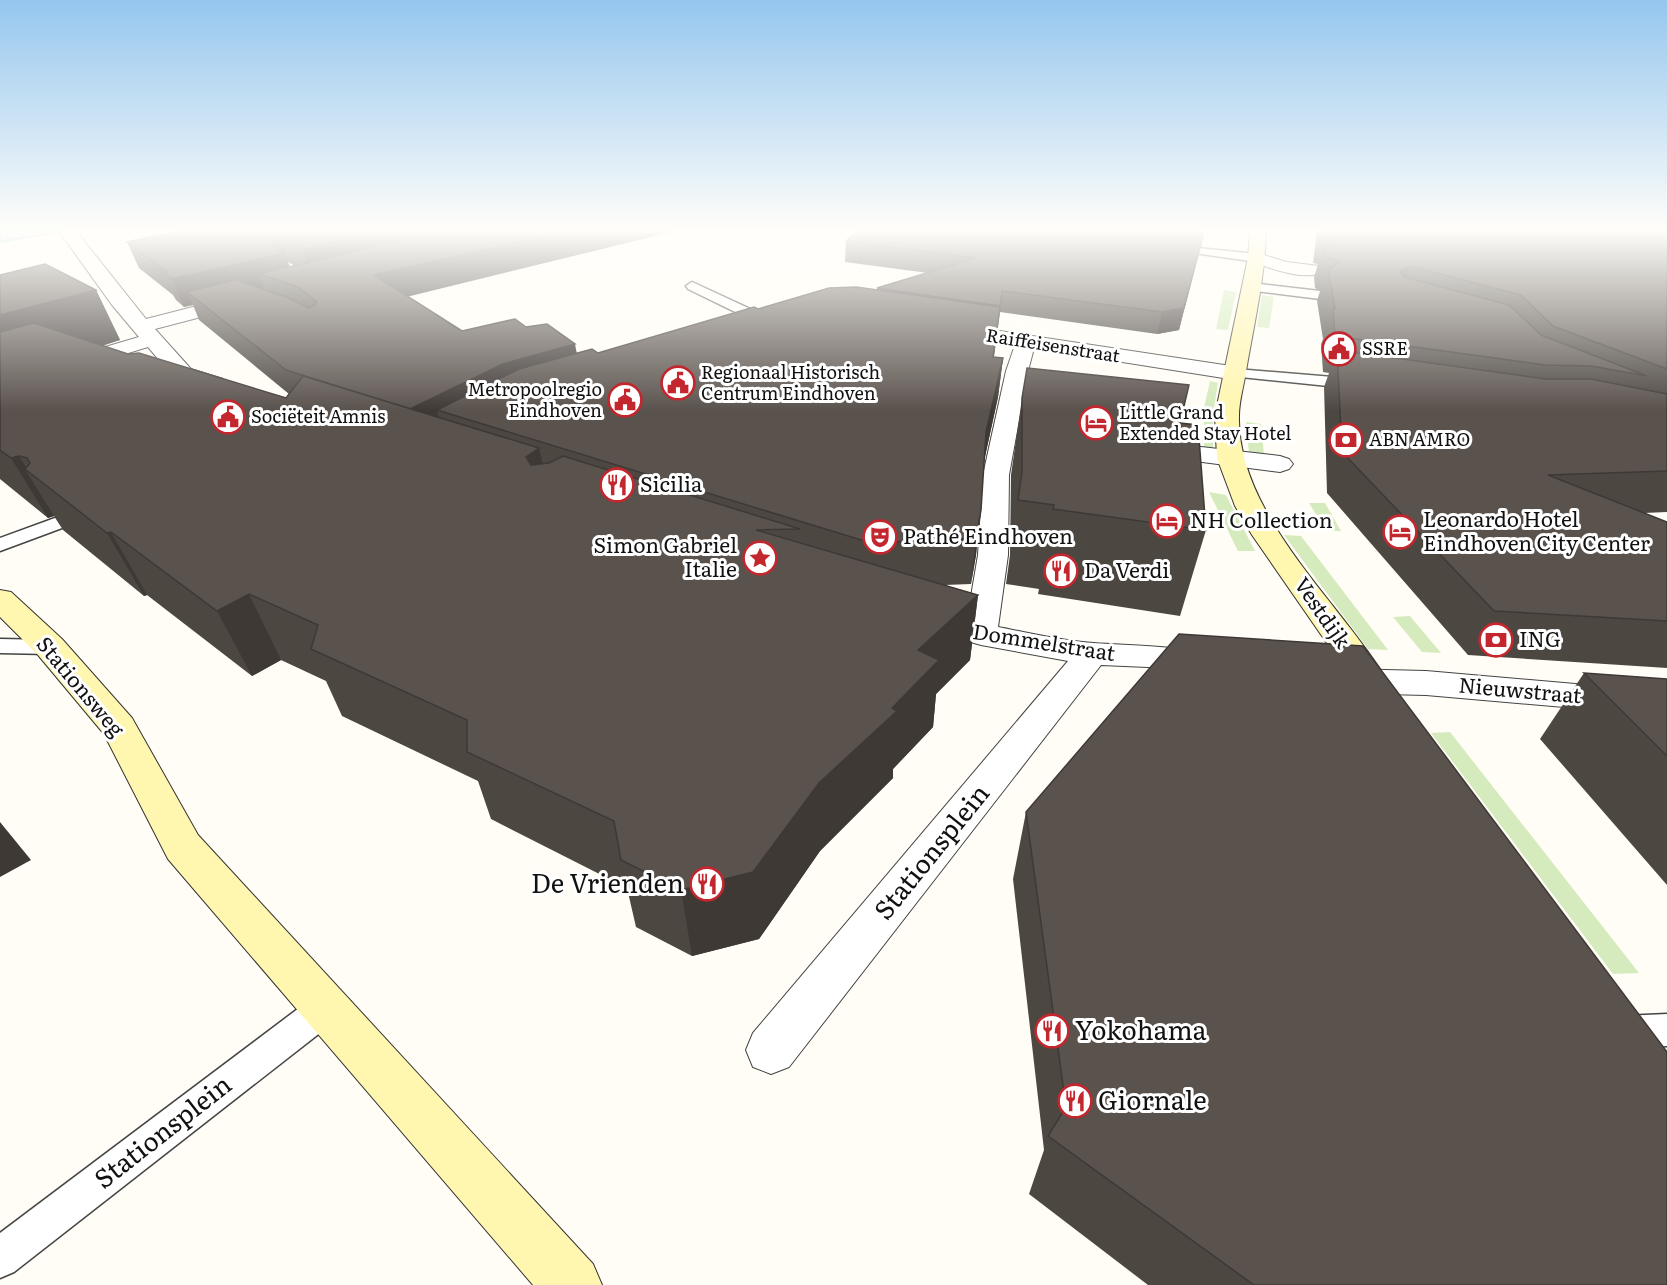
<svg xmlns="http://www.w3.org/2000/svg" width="1667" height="1285" viewBox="0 0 1667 1285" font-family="Literata,serif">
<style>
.green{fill:#d5ebbd}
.water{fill:#b9e0f7;stroke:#3f96cf;stroke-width:1.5}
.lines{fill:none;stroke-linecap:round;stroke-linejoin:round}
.lane-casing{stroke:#444;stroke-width:3}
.street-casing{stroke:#444;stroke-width:2}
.secondary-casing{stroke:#333;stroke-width:2}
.lane{fill:#fff;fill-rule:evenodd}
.street{fill:#fff;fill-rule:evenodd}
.secondary{fill:#fff6b0;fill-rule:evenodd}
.wall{fill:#4d4742;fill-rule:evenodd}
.shaded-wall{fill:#3f3936}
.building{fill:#5a524d;stroke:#3f3936;stroke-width:1.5}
.labels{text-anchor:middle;stroke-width:6;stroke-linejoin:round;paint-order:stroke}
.far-street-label{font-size:18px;fill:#111;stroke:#fff}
.far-poi-label{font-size:18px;fill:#111;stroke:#fff;text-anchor:start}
.poi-label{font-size:21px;fill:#111;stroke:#fff;text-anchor:start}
.street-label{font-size:21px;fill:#111;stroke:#fff}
.near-street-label{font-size:26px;fill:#111;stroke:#fff}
.near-poi-label{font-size:26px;fill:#111;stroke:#fff;text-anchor:start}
</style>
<rect width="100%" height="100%" fill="#fffdf5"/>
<g class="green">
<path d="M1224,290L1236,292L1228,330L1216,329Z"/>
<path d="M1262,295L1274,297L1269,328L1257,327Z"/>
<path d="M1210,381L1218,383L1213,414V450L1204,449V408Z"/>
<path d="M1246,422L1261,424L1264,455L1249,453Z"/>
<path d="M1209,492L1226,495L1255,551H1238Z"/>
<path d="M1309,503H1325L1341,531H1326Z"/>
<path d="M1284,535L1301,536L1388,650L1368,649Z"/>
<path d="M1410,616L1441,653L1422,652L1393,617Z"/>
<path d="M1450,732L1639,973L1613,974L1431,733Z"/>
</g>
<path class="water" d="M0,231H63L0,242Z"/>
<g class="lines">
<defs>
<g id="lane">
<path d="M1198,248L1257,254L1263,258L1257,262L1194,253L1192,251Z"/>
<path d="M692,282L774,320L776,323L769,327L764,326L688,289L686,286Z"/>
<path d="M1251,283L1320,291L1326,295L1320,299L1247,290L1245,287Z"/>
<path d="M1236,369L1357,379L1365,384L1357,389L1231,376L1229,373Z"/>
<path d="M55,518L62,520L65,524L62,528L0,551V538Z"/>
<path d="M0,639L50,640L58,642L61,647L58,652L50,654L0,653Z"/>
<path d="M327,992L339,996L343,1007L339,1018L14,1272L0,1278V1233L315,996Z"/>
<path d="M1667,1014V1046L1622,1048L1610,1043L1605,1032L1610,1021L1622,1016Z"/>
</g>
<g id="street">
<path d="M59,231H76L146,319L240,295L247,297L249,301L247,305L155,329L191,369L223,379L226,384L223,389L215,391L175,379L148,347L0,392V378L139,337L112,305Z"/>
<path d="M1257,253L1287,262L1319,266L1322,270L1319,274C1297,279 1272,268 1251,262L1248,258L1251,254Z"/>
<path d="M954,324L1244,368L1247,373L1244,378L1236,380L1034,348L1028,371L1009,475L1008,555L998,627C1030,633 1062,641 1094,643C1134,646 1174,645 1213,656L1218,664L1213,672L1201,675L1148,667L1101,665L789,1067L771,1074L753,1067L746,1050L753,1033L1068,661L981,645L919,627L914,620L919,613L930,610L967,620L978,555L983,475L1006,371L1015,345L947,334L944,330L947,326Z"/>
<path d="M1157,442L1280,456L1289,459L1293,464L1289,469L1280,472L1148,455L1144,450L1148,445Z"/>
<path d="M1345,669L1426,671L1667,692V716L1426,695L1345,693L1333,689L1328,681L1333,673Z"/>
</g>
<g id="secondary">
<path d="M1250,231H1266C1265,278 1254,324 1246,371C1244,385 1239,401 1239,415C1236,513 1339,601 1387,680L1382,688L1370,692L1358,688L1252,535L1235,506L1217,458L1215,415L1248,258Z"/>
<path d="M0,590L11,592L62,639L132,718L198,835L593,1264L602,1285H533L168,859L104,734L38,655L0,617Z"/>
</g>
</defs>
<use href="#lane" class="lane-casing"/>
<use href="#street" class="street-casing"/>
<use href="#secondary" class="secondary-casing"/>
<use href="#lane" class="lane"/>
<use href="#street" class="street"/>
<use href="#secondary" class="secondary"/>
</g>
<g class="wall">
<path d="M179,231H675L407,296L462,331L526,327L577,353H598L758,309L877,290V288L928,273L845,262L846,241L858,231H1204L1179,330L1157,334L1000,312L994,357L1003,358L998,397L984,461L976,555L971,584L945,585L978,595L970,660L936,694L933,727L893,769V778L820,851L759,939L692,956L636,927L627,888L491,819L478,781L342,716L326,681L281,660L252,676L147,595L144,596L63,530L54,516L48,518L0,479V275L96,290L120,340L102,346L128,354L286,398L289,394L199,320L193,305L184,307L176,300L173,295L139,268L127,242ZM288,262L295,266L290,267Z"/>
<path d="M1317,231H1667V512L1644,513L1667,522V668L1468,655L1327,493L1324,387L1329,373L1323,372L1321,344L1323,339L1317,301L1320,291L1315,288L1314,277L1318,264L1313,263Z"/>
<path d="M1022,398L1180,423L1206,530L1180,616L1038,594L1039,589L1006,584L1010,555L1011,475Z"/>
<path d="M1584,673L1667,679V885L1540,739Z"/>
<path d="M1026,812L1667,1285H1148L1029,1194L1044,1150L1013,879Z"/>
</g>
<g class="shaded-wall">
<path d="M378,231H488L312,275L303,249Z"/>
<path d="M566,231H675L382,303L374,275Z"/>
<path d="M1194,231H1204L1179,330L1157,334L1162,312Z"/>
<path d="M279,236L294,280L259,274L264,287L201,303L187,292L193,305L184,307L172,279Z"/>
<path d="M1410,266L1398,299L1400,272Z"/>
<path d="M96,290L120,340L0,376V315Z"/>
<path d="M575,344L581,375L437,410L442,430L410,409L503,364Z"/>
<path d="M1003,358L998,397L981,475L986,432Z"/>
<path d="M539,448L553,508L526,457Z"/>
<path d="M19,456L29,472L25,469L54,516L48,518L11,458Z"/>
<path d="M981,510L976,555L971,584L976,538Z"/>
<path d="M111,532L147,595L144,596L107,533Z"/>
<path d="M249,594L281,660L252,676L217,611Z"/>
<path d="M978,595L970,660L936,694L933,727L893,769V778L820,851L759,939L692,956L681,890L819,783L892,708L918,650Z"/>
<path d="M0,822L31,860L0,877Z"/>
</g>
<g class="building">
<path d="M179,231H378L303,249L279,236L274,238L273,245L285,253L172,279L164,273L167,272L127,242Z"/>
<path d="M439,231H566L374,275L462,331L515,319L526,327L547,324L575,344L503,364L410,409L286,370L187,292L236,280L286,297L309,308L316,304V301L298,287L259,274Z"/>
<path d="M858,231H1157L1167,232L1169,231H1195L1197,235L1203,236L1184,308L1162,312L1002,291L1000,306L877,288L976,258L846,241Z"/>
<path d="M1323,231H1667V369L1553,326L1521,295L1410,266L1400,272L1404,277L1509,305L1541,335L1647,376L1591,366L1545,365L1335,336L1333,309H1335L1328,268H1332L1339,262L1326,256L1324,246L1331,244L1334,239L1331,234L1323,232Z"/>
<path d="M45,264L96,290L0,315V275Z"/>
<path d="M856,287L1000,307L993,357L1003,358L986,432L981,510L976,538L871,543L437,410L519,369L592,349L598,353L754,307L758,309L829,288Z"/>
<path d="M34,323L128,354L139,353L286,398L303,376L539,448L526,457L531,465L549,463L563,456L800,529L756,530L978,595L918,650L939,660L892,708L897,711L819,783L753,872L681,890L621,860L614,821L467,752V720L311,649L318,625L249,594L217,611L111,532L107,533L25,469L30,463L27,458L19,456L11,458L0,450V332Z"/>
<path d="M1337,350L1545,379H1591L1667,394V471L1548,475L1667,522V621L1494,611L1342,452Z"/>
<path d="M1027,368L1189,385L1180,423L1198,425L1206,530L1053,509L1054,505L1018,500L1022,472V398Z"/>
<path d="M1179,634L1363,646L1667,1052V1285H1254L1048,1136L1066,1107L1026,812Z"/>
<path d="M1584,673L1667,679V756Z"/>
</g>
<linearGradient id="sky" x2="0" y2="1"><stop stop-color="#95c6ee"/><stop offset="0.56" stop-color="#fffefa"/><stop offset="1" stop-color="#fffefa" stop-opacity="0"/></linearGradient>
<rect width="1667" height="411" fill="url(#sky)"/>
<defs>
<symbol id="civic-ring" viewBox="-11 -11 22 22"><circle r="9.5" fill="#fff" stroke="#c4262e" stroke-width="1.5"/><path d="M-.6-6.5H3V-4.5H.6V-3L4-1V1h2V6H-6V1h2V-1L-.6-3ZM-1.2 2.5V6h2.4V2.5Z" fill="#c4262e"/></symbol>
<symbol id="hotel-ring" viewBox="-11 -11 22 22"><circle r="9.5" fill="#fff" stroke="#c4262e" stroke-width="1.5"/><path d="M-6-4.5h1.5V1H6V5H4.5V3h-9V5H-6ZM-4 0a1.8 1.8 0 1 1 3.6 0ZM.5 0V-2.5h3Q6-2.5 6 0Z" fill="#c4262e"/></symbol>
<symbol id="bank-ring" viewBox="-11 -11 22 22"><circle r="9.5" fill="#fff" stroke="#c4262e" stroke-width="1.5"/><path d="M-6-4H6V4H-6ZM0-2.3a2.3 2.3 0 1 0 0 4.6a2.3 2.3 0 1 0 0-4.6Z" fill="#c4262e"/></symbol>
<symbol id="restaurant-ring" viewBox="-11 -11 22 22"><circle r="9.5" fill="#fff" stroke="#c4262e" stroke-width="1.5"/><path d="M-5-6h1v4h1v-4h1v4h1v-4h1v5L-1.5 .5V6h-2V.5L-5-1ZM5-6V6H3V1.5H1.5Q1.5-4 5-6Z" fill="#c4262e"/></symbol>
<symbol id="theatre-ring" viewBox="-11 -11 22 22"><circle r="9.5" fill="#fff" stroke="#c4262e" stroke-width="1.5"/><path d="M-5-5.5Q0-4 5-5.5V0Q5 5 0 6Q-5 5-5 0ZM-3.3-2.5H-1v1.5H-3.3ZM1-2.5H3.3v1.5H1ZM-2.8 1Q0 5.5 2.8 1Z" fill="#c4262e"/></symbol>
<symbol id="sight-ring" viewBox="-11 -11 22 22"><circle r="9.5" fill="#fff" stroke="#c4262e" stroke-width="1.5"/><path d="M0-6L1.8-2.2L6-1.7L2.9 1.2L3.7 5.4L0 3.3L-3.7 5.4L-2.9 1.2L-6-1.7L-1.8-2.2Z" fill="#c4262e"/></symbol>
</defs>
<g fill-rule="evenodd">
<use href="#civic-ring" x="1320" y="330" width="38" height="38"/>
<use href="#civic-ring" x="659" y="364" width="38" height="38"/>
<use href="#civic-ring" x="606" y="381" width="38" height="38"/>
<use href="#civic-ring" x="209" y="398" width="38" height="38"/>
<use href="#hotel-ring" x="1077" y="404" width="38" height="38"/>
<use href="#bank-ring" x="1327" y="421" width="38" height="38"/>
<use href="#restaurant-ring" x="598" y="466" width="38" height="38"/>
<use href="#hotel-ring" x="1148" y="502" width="38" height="38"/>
<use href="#hotel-ring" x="1381" y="513" width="38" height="38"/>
<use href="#theatre-ring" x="861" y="518" width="38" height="38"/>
<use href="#sight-ring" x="741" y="539" width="38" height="38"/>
<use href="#restaurant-ring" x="1042" y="552" width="38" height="38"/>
<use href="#bank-ring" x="1477" y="621" width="38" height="38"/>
<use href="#restaurant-ring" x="688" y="865" width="38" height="38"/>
<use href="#restaurant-ring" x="1033" y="1012" width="38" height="38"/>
<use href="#restaurant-ring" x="1056" y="1082" width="38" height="38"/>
</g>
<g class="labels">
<g class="far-street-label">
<text transform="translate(1053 346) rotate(9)" y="6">Raiffeisenstraat</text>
</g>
<g class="far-poi-label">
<text x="1362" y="355">SSRE</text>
<text x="701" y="379">Regionaal Historisch<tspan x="701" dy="21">Centrum Eindhoven</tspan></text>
<text x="602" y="396" text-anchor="end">Metropoolregio<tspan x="602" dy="21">Eindhoven</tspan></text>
<text x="1119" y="419">Little Grand<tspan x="1119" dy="21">Extended Stay Hotel</tspan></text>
<text x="251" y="423">Sociëteit Amnis</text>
<text x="1369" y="446">ABN AMRO</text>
</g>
<g class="poi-label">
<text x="640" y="492">Sicilia</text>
<text x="1423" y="527">Leonardo Hotel<tspan x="1423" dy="24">Eindhoven City Center</tspan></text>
<text x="1190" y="528">NH Collection</text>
<text x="903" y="544">Pathé Eindhoven</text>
<text x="737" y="553" text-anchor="end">Simon Gabriel<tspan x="737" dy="24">Italie</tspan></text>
<text x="1084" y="578">Da Verdi</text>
<text x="1519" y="647">ING</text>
</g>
<g class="street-label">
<text transform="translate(1322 613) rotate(55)" y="7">Vestdijk</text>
<text transform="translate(1044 643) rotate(9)" y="7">Dommelstraat</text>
<text transform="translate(80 687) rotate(50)" y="7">Stationsweg</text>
<text transform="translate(1520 691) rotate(5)" y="7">Nieuwstraat</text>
</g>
<g class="near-street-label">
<text transform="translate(932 852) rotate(-51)" y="9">Stationsplein</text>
<text transform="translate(163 1132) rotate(-38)" y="9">Stationsplein</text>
</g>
<g class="near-poi-label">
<text x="684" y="893" text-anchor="end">De Vrienden</text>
<text x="1075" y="1040">Yokohama</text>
<text x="1098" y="1110">Giornale</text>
</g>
</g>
</svg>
